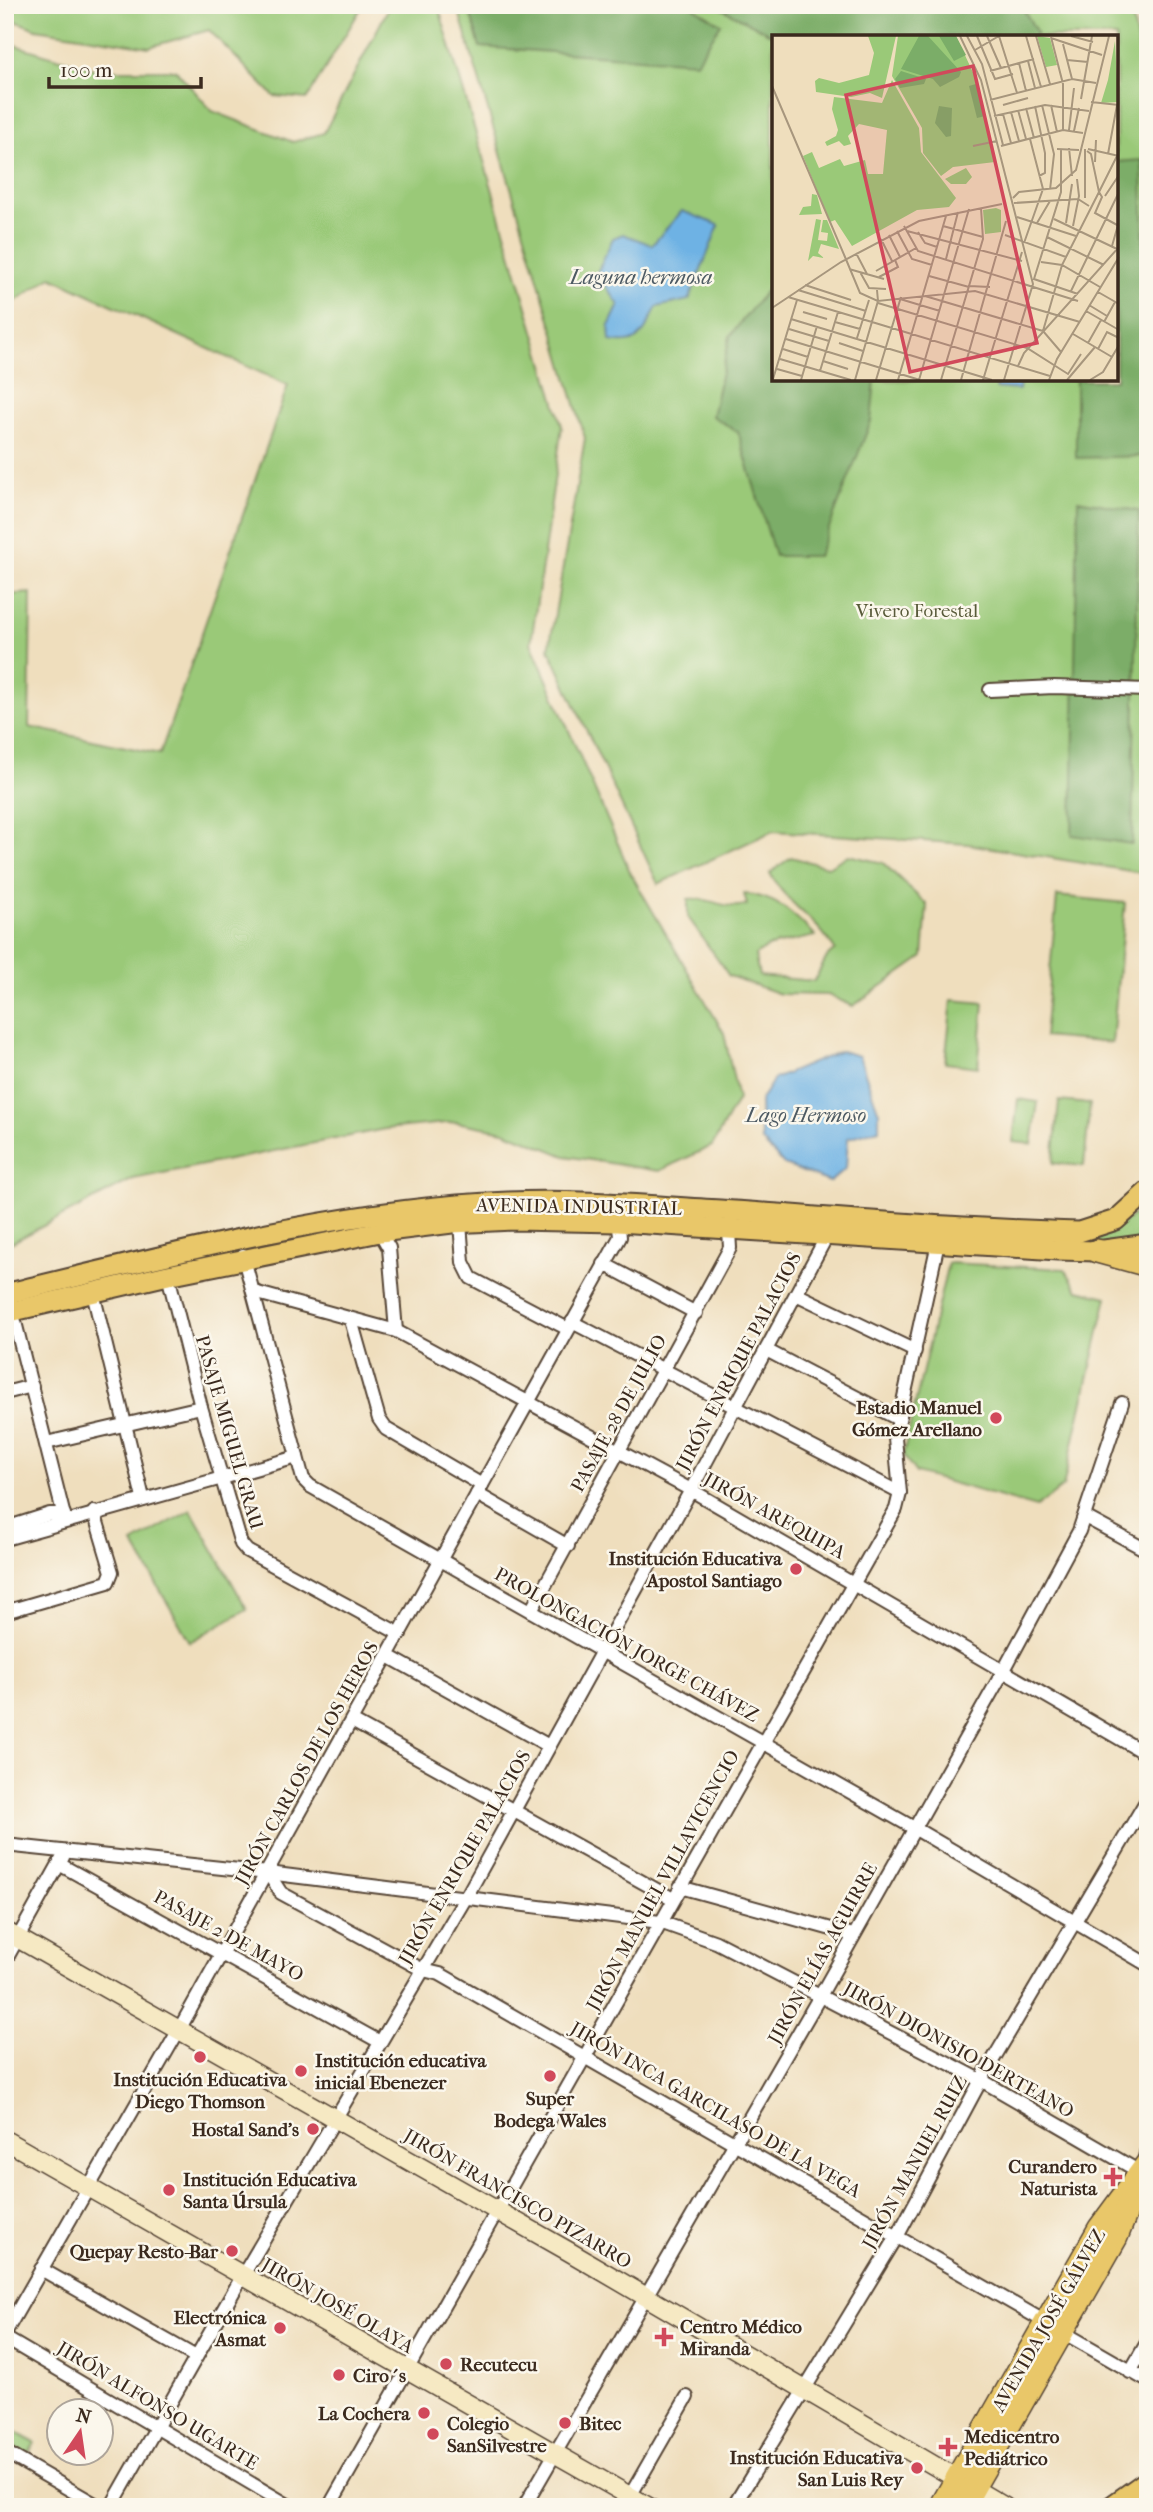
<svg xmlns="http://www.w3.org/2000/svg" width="1153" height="2512" viewBox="0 0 1153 2512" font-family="'IM FELL French Canon',serif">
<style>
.green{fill:#9ac978;stroke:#6a7a4b;stroke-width:2;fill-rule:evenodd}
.forest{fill:#7bad68;stroke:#5b6c43;stroke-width:2}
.water{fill:#6eb2e4;stroke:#546e81;stroke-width:2}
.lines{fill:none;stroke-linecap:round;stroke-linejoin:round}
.street-casing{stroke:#564536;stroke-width:16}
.secondary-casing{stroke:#564536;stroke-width:21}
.primary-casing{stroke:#564536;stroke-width:23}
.highway-casing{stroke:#564536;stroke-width:26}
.street{stroke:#fff;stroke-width:12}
.secondary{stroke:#f6e9c3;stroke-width:18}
.primary{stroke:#e9c769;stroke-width:19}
.highway{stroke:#e9c769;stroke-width:23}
.poi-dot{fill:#d1495b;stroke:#fbf7ec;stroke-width:2.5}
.labels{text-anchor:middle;stroke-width:5;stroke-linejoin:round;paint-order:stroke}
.park-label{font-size:19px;fill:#585a39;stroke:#fbf7ec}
.street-label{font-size:19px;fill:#3b2a1e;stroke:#fbf7ec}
.poi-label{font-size:19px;font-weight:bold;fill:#3b2a1e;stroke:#fbf7ec;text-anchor:end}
.water-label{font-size:21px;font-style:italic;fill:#4d5a63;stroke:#fbf7ec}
.inset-road{fill:none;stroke:#a7967d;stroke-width:2}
.view{fill:#d1495b;fill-opacity:0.15;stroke:#d1495b;stroke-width:3.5}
.inset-edge{fill:none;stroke:#3b2a1e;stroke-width:3.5}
</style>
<rect width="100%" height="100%" fill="#fbf7ec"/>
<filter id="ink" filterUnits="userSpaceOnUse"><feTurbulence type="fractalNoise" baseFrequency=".0143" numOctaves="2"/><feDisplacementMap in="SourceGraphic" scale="14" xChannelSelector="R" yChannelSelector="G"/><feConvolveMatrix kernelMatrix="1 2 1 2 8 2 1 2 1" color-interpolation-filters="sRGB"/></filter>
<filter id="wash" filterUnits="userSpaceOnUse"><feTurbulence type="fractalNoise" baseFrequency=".00686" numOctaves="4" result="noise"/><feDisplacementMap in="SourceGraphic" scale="28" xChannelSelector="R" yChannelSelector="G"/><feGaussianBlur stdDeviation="1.57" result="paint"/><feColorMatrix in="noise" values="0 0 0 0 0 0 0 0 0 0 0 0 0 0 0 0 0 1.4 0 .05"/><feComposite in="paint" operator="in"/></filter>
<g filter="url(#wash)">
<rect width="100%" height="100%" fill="#efdebd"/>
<g class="green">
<path d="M5,5H363L307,99L274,96L209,30L149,47L36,29L5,17Z"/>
<path d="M390,5H438L562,426L531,643L631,874L724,1033L738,1099L712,1146L659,1171L565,1156L504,1131L456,1122L385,1129L133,1179L5,1246V595L31,593L29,727L160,754L288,385L51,277L5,308V42L97,70H176L212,111L293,142L324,133Z"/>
<path d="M457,5H1130L1148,95V874L968,844L773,831L658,884L549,649L585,438ZM773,37H1116V380H773Z"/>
<path d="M848,855L883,863L927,905L923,957L853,1006L828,995L780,994L729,976L688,917V899C714,897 720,910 747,905L744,894C776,896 794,914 815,936L770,946L755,955L759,976L814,981L827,957L835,950C815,916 787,906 770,873L791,857L828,867Z"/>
<path d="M1057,896L1125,903L1112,1043L1044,1037Z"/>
<path d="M952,1000L984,1003L978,1067L945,1063Z"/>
<path d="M1018,1099L1038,1102L1032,1144L1013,1142Z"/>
<path d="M1059,1101L1090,1104L1084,1166L1053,1163Z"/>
<path d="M1148,1202V1240L1094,1247L842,1225L1080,1239C1110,1235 1126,1222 1148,1202Z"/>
<path d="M948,1263L1065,1269L1078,1290L1107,1297L1063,1487L1036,1507L916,1473L903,1455Z"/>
<path d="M191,1510L247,1609L190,1642L133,1543Z"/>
<path d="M11,2430L35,2443L28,2455L5,2443Z"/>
</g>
<g class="forest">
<path d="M468,5H690L721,24L696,62L480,47Z"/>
<path d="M715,5H1021L1037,33L1034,37H776Z"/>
<path d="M1142,160L1148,456L1076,458V380H1116V162Z"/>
<path d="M773,282V380H875L871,421L818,556H775L738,432L712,416L730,336Z"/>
<path d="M1078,500L1139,511L1132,844L1072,835Z"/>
</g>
<g class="water">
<path d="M682,211L719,225L689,300L657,307C643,332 643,347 610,341L609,326L619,305L597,273L613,238L623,234L652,245Z"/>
<path d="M996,380H1020L1019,390L996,388Z"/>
<path d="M841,1051L859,1056L879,1113V1129L848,1138L846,1168L830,1182L784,1165L761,1140L760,1101L774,1079Z"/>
</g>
</g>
<g filter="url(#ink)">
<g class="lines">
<defs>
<g id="street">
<path d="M990,690L1054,687L1148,690"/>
<path d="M460,1223L463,1262L471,1278L568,1329"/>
<path d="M380,1232L389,1248L396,1331"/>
<path d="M243,1255L303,1479L310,1486L914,1828L1148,1965"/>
<path d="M604,1264L696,1313"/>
<path d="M168,1275L201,1407L241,1544L247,1551L400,1634"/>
<path d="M254,1292L396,1331L691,1490L1148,1755"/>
<path d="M93,1293L143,1498"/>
<path d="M796,1294L915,1351"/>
<path d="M12,1310L65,1520"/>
<path d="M351,1320L379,1419L386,1429L482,1485"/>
<path d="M572,1322L900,1493"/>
<path d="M766,1350L898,1419"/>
<path d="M5,1393L32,1386"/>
<path d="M46,1443L201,1407"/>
<path d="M477,1494L568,1546"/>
<path d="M1085,1517L1148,1551"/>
<path d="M7,1538L9,1527L50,1514H64"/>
<path d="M5,1539L297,1457"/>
<path d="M531,1611L730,1248L729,1231"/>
<path d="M5,1612L108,1582L112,1572L94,1512"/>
<path d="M388,1656L549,1746"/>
<path d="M352,1721L673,1899"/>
<path d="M5,1845L268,1873L660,1922L716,1942L820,1996L981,2080L1145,2175"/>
<path d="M59,1864L380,2042"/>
<path d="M268,1873L281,1893L423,1970L440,1974L1148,2381"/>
<path d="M680,1887L853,1935"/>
<path d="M5,1961L63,1857"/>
<path d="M1143,2166L1148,2145"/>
<path d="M41,2269L196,2357"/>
<path d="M5,2333L180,2028L620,1237L618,1217"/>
<path d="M5,2338L291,2507"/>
<path d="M1130,2372L1148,2341"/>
<path d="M5,2452L100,2507"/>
<path d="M630,2496L687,2397"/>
<path d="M111,2507L243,2275L465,1899L691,1490L829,1232"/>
<path d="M329,2507L896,1509L900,1493L895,1438L938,1243"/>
<path d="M524,2507L820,1996L1004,1670L1079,1531L1122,1403"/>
<path d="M733,2507L898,2235L981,2080L1148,1798"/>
</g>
<g id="secondary">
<path d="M5,1931L568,2251L1005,2507"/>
<path d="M5,2140L649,2507"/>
</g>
<g id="primary">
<path d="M5,1294C168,1255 341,1208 508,1202C579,1199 650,1206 720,1210C839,1218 959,1229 1079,1232L1116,1220L1148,1191"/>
<path d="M5,1313L168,1275L380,1232L452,1223L513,1220L618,1222L1058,1250L1097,1251L1148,1244"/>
<path d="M1110,2507L1148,2480"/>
</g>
<g id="highway">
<path d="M1097,1251L1148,1265"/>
<path d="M941,2507L1100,2228L1148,2163"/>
<path d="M962,2507L1116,2237L1130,2202"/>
</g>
</defs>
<use href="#street" class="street-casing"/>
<use href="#secondary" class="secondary-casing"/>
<use href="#primary" class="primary-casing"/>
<use href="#highway" class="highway-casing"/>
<use href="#street" class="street"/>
<use href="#secondary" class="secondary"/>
<use href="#primary" class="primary"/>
<use href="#highway" class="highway"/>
</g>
</g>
<g class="poi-dot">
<circle cx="996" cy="1418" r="7"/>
<circle cx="796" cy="1569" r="7"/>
<circle cx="200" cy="2057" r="7"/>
<circle cx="301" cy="2071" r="7"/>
<circle cx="550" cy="2076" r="7"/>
<circle cx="313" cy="2129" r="7"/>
<path d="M1109.5 2166.5h7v7h7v7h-7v7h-7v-7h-7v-7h7z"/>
<circle cx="169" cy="2190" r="7"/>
<circle cx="232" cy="2251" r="7"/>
<circle cx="280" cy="2328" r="7"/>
<path d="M660.5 2326.5h7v7h7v7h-7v7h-7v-7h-7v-7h7z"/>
<circle cx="446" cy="2364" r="7"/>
<circle cx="339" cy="2375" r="7"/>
<circle cx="424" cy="2413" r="7"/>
<circle cx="565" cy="2423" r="7"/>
<circle cx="433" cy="2434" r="7"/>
<path d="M944.5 2436.5h7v7h7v7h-7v7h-7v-7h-7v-7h7z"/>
<circle cx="917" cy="2468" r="7"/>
</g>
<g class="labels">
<g class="park-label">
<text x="917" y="617">Vivero Forestal</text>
</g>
<g class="street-label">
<text transform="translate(579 1206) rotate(1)" y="7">AVENIDA INDUSTRIAL</text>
<text transform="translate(738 1361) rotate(-62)" y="7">JIRÓN ENRIQUE PALACIOS</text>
<text transform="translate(618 1413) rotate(-61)" y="7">PASAJE 28 DE JULIO</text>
<text transform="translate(230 1432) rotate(74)" y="7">PASAJE MIGUEL GRAU</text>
<text transform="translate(775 1515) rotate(29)" y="7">JIRÓN AREQUIPA</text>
<text transform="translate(627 1644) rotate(29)" y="7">PROLONGACIÓN JORGE CHÁVEZ</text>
<text transform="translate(306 1763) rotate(-61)" y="7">JIRÓN CARLOS DE LOS HEROS</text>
<text transform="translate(464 1857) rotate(-60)" y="7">JIRÓN ENRIQUE PALACIOS</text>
<text transform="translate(662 1880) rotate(-61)" y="7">JIRÓN MANUEL VILLAVICENCIO</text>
<text transform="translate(229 1935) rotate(29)" y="7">PASAJE 2 DE MAYO</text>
<text transform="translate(822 1953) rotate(-61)" y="7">JIRÓN ELÍAS AGUIRRE</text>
<text transform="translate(959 2049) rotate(29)" y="7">JIRÓN DIONISIO DERTEANO</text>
<text transform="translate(716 2109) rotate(30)" y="7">JIRÓN INCA GARCILASO DE LA VEGA</text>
<text transform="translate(914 2162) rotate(-61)" y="7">JIRÓN MANUEL RUIZ</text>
<text transform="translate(518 2198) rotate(30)" y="7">JIRÓN FRANCISCO PIZARRO</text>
<text transform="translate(338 2305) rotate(30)" y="7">JIRÓN JOSÉ OLAYA</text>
<text transform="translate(1048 2320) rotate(-60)" y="7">AVENIDA JOSÉ GÁLVEZ</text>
<text transform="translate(158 2405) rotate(31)" y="7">JIRÓN ALFONSO UGARTE</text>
</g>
<g class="poi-label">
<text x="982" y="1414">Estadio Manuel<tspan x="982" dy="22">Gómez Arellano</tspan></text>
<text x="782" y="1565">Institución Educativa<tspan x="782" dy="22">Apostol Santiago</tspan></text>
<text x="315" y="2067" text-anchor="start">Institución educativa<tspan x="315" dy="22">inicial Ebenezer</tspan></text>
<text x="200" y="2086" text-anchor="middle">Institución Educativa<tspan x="200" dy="22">Diego Thomson</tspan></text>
<text x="550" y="2105" text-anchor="middle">Super<tspan x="550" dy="22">Bodega Wales</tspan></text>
<text x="299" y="2136">Hostal Sand's</text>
<text x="1097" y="2173">Curandero<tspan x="1097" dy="22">Naturista</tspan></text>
<text x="183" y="2186" text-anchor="start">Institución Educativa<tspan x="183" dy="22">Santa Úrsula</tspan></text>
<text x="218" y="2258">Quepay Resto-Bar</text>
<text x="266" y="2324">Electrónica<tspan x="266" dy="22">Asmat</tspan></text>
<text x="680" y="2333" text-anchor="start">Centro Médico<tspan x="680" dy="22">Miranda</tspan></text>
<text x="460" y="2371" text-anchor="start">Recutecu</text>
<text x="353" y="2382" text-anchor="start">Ciro´s</text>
<text x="410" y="2420">La Cochera</text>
<text x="447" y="2430" text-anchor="start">Colegio<tspan x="447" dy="22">SanSilvestre</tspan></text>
<text x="579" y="2430" text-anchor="start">Bitec</text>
<text x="964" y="2443" text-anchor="start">Medicentro<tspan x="964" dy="22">Pediátrico</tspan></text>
<text x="903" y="2464">Institución Educativa<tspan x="903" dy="22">San Luis Rey</tspan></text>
</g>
<g class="water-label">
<text x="641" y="284">Laguna hermosa</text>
<text x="806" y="1122">Lago Hermoso</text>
</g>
</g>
<g transform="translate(772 35)">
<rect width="346" height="346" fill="#efdebd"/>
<path d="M96,1H124L110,63L98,58L79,62L44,57L43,46L47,43L67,48L97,40L102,18ZM126,1H184L205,46L223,127L181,132L169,141L151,118L150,93L120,41ZM265,1L278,3L285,30L274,32ZM343,6L346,67L329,68L336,45ZM120,45L147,93L149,117L184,163L177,172L145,175L80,211L63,185L58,187L31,121L40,117L47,133L68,124L72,131L93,125L96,139H111L115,95L87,89L76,101L79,109L72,111L67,106L55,111L53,107L64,101L66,95L60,74L62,62L110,68ZM194,133L200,142L194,149H179L173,144ZM40,159L45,160L50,179L27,180L31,172L39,171ZM224,173L229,175V197L213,199L211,175ZM44,184L49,185L46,205L55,206L56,198L49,197L51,185H55L67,214L49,209L46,218L52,223L41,221L36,226Z" fill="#9ac978"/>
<path d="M147,1H156L189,37L187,42L168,52L161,44L129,34ZM167,1H184L194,20L182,26ZM129,36L154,44L152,49L128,53L123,44ZM204,49L213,81L205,83L197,51ZM167,71L180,73L179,101L174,102L163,88Z" fill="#7bad68"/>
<path class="inset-road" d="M188,1L209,45L261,249L232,345M195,1L210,29L231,110M205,1L223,44L241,39M215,1L229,33M254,1L269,52M264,1L278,49M299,1L321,7M279,2L291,49V95M279,3L330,20M291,9L300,44M203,15L227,1L245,58M295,25L316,27M256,26L263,53M247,28L254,56M218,36L262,24M0,51L73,222M309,64L320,1M218,65L300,44L324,48M319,67L347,70M231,70L256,63M270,70L282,119L278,155M279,70L285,97M263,71L273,118V138L267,141M254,73L262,103M246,75L254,104M239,77L247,106M231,79L239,108M222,81L273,70L317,76M297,95L302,53M302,96L307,73M201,111L225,106M229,111L291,95L311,98M297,113L300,141M285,114L307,115M289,114V157L262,244L306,259M313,114V163M316,114L347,121M336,119L345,70M345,121L327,157L330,162L323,178L347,191M323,127L324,105M333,161L347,140M241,163L247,157L284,153L304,135L337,1M242,168L306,164L317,171M245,182L304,201M282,184L345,214M265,188L278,166M294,188L300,149M132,191L146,216L306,266M171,191L211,202M301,191L307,161L305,144M125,196L140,224L160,230M135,196L250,226M146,197L153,208L165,212M117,200L128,222M233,200L294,222M275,202L332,230M109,204L120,226M252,208L271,154L258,104M340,211L346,190M84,218L95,239M73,222L88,258L106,266L83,345M174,224L186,177M269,227L290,230L328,252M77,234L112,244M104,236L144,213M88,237L97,253L114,254M157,241L197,252M107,242L126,232L123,225M33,250L79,265M197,251L218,252M26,255L94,276M105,255L106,266L203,256L308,287M299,256L347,157M326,257L347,269M153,261L271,296M16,262L100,287M128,264L168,276M106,268L255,313L296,339L309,319M317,270L335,281M0,273L69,227L147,186L230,169M314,276L347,295M31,277L55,284M19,284L220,345M63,287L88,294M100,287L278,341M332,287L343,267M17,294L57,306M301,299L340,322M85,303L97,265M14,304L148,345M67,308L91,316M316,308L329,285M11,314L36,322M326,314L335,297L347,303M289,317L271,296L290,230L327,157L319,119L315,116M8,324L79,345M51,326L76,334M246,331L252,318L347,212M5,334L30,341M48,336L66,277M1,344L25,265M29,345L45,291M104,345L129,262M126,345L174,181M147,345L197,174M169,345L211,204L209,173M189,345L234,186M211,345L250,217M277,345L285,324L347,222M295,345L323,312M318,345L331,337L347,310"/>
<path class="view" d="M201,31L265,308L138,337L74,60Z"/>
<rect width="346" height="346" class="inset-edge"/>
</g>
<rect width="1153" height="2512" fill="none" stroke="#fbf7ec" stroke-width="28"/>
<g transform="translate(80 2432) rotate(13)"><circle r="33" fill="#fbf7ec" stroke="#aea59a" stroke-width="2"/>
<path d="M0-5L12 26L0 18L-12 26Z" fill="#d1495b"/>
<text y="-10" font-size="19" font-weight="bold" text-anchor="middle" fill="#3b2a1e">N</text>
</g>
<path d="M49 77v10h152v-10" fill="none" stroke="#3b2a1e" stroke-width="3.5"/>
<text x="60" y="77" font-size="21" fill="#3b2a1e" stroke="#fbf7ec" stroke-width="5" paint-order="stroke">100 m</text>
</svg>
